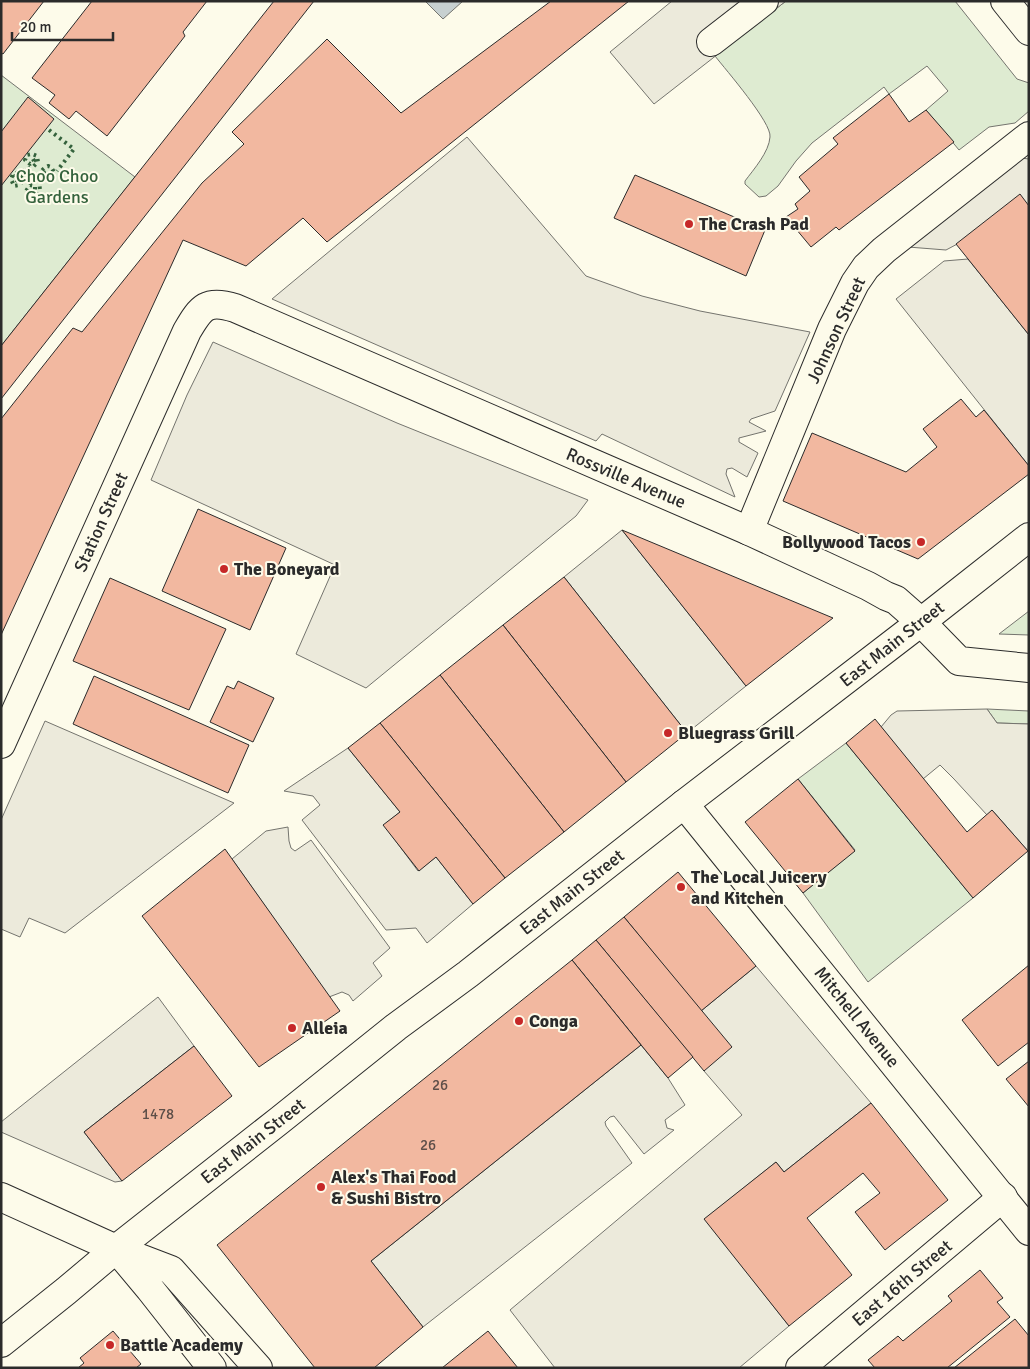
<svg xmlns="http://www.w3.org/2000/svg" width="1030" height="1369" viewBox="0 0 1030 1369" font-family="Signika,sans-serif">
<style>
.green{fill:#deebd1;stroke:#74746e}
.parking{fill:#eceadb;stroke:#74746e}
.water{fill:#c7d0d0;stroke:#74746e}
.building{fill:#f2b8a0;stroke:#2b2b2b}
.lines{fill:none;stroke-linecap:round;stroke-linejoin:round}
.minor-casing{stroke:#2b2b2b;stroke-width:30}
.secondary-casing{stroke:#2b2b2b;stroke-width:30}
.primary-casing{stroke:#2b2b2b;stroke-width:30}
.minor{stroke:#fdfbea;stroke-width:28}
.secondary{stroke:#fdfbea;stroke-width:28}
.primary{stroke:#fdfbea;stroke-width:28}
.hedge{stroke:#34623c;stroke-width:4;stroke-dasharray:2.5 4;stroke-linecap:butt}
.poi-dot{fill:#c62828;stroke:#fdfbea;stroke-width:2}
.labels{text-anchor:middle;stroke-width:4;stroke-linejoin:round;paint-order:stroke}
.number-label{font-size:15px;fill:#5d4e48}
.park-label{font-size:18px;fill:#34623c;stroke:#fdfbea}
.poi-label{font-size:18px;font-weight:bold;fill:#2b2b2b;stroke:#fdfbea;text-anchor:start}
.street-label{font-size:18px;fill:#2b2b2b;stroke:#fdfbea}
</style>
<rect width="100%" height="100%" fill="#fdfbea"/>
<g class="green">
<path d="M786,1H955L1017,79L1029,83V111L1015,123L989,127L959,150L926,110L948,91L927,66L889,94L884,87L812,143L796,161L778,186L766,196L759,197L745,184V181C754,169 769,152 770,137C772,123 726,70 715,56Z"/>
<path d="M1,75L135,177L1,346Z"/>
<path d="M1029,611V635L999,634Z"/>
<path d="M987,709L1029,711V724L997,723Z"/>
<path d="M846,743L973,898L868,982L803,893L855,850L798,779Z"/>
</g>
<g class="parking">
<path d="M672,1H786L654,104L610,52Z"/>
<path d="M467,137L586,276L642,296L700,311L810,332L775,411L751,419L749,422L766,431L739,438V442L758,453L747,477L732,468L727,469L726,474L735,497L602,434L596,441L272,299Z"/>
<path d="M1021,158L1029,159V206L946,250L908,247Z"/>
<path d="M968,259L1029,335V466L896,299L944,261Z"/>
<path d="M213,342L397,423L588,500L576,516L366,688L296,654L335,565L151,480L187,395Z"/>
<path d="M622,530L746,686L687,733L564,577Z"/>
<path d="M987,709L997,723L1029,724L1028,851L992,810L987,815L954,779L940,765L923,779L881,727L891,715L897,711Z"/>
<path d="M45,721L234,803L65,933L29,918L20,937L1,929V820Z"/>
<path d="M348,748L400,812L384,825L418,871L436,857L473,904L427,943L416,928L386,930L302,820L320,805L313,796L284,791Z"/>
<path d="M288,827L289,841L291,848L295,851L311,840L390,948L373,963L382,976L353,1001L349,995L342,992L329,997L232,859L266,831Z"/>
<path d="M756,966L871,1103L784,1172L776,1162L705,1219L789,1326L739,1368H555L510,1310L742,1115L704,1071L701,1011Z"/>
<path d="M158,997L194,1046L84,1132L122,1181L115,1182L1,1132V1122Z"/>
<path d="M641,1045L668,1078L685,1105L665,1120L667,1128L674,1130L644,1154L614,1116L610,1117L605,1122L606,1126L632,1163L423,1327L371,1261Z"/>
</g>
<path class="water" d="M425,1H463L443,19Z"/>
<g class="building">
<path d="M1,1H44L3,54L1,53Z"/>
<path d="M92,1H207L183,32L185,36L107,136L76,111L69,119L49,103L55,95L32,78Z"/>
<path d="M274,1H314L1,399V346Z"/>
<path d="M551,1H629L327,242L303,218L246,266L183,240L1,635V419L73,328L82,332L202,183L244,144L232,132L327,39L401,113Z"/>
<path d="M889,94L909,122L926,110L954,142L839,230L836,227L811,247L786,217L798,209L795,204L810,191L799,177L838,144L833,138Z"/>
<path d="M28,97L54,119L1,186V132Z"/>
<path d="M635,175L765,230L746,276L614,218Z"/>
<path d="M1020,194L1029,206V335L956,244Z"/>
<path d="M961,399L976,417L984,410L1029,466V474L918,559L783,501L812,433L906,472L937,447L923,429Z"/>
<path d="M198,509L286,548L250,630L162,591Z"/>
<path d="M622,530L833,618L746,686Z"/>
<path d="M564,577L687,733L626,782L503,625Z"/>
<path d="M110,578L226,629L189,710L73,661Z"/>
<path d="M503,625L626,782L564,832L440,675Z"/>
<path d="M440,675L564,832L505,878L380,723Z"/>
<path d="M94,676L249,745L228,793L73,724Z"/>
<path d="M238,681L274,698L253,742L210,722L227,686L234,689Z"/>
<path d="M875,719L967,832L992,810L1028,851L973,898L846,743Z"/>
<path d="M380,723L505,878L473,904L436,857L419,871L383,825L400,812L348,748Z"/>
<path d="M798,779L855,851L803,893L745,822Z"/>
<path d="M225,849L340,1011L259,1067L142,916Z"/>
<path d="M678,872L756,966L701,1011L624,917Z"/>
<path d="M624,917L732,1047L704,1071L596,940Z"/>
<path d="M596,940L693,1057L668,1078L572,960Z"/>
<path d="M572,960L641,1045L371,1261L423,1327L374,1368H315L217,1245Z"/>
<path d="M1029,965V1042L998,1066L962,1020Z"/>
<path d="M194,1046L232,1096L122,1181L84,1132Z"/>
<path d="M1029,1061V1107L1006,1079Z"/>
<path d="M871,1103L948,1200L885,1250L855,1212L880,1193L863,1173L807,1218L852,1275L789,1326L704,1219L776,1162L784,1172Z"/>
<path d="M980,1270L1003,1298L997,1302L1010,1317L947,1368H875L868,1360L898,1336L903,1341L952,1301L948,1296Z"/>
<path d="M1015,1319L1029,1336V1368H954Z"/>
<path d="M113,1331L141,1364L136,1368H78L84,1363L80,1358Z"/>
<path d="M488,1331L518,1368H442Z"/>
</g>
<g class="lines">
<defs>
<g id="minor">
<path d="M1005,1L1029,31"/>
<path d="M711,42L764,1"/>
<path d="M749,531L832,329L855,283L866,267L884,250L1029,136"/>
<path d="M1,744L187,331C201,307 207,299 235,308L749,531L868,586L886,596L896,600L921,622L959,661L1029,668"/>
<path d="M684,804L1029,1231"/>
<path d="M800,1368L1003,1197"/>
</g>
<g id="secondary">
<path d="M1,1197L116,1249L171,1270L258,1368"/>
<path d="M119,1252L150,1289L212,1368"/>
</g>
<path id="primary" d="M1,1343L66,1291L116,1249L280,1120L396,1027L468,974L684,804L921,622L1029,537"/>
</defs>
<use href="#minor" class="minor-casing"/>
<use href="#secondary" class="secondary-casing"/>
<use href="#primary" class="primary-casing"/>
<use href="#minor" class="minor"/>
<use href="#secondary" class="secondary"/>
<use href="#primary" class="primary"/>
<g class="hedge">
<path d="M49,130L74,149L57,171"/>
<path d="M18,181L14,179L15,176H20L23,179L20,185L14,186L11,179L13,174L33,167L38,162L37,156L32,154L27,155L25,160L30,164L34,161L33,159"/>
<path d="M31,193L35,192V186L30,185L26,191L28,197L33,198L40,190C39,180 37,171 48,166L51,167L54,172V176L48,179L45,175V173L49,172"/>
</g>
</g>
<g class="poi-dot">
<circle cx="689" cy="224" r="5"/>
<circle cx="921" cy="542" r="5"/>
<circle cx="224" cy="569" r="5"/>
<circle cx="668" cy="733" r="5"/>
<circle cx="681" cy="887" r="5"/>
<circle cx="519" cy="1021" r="5"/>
<circle cx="292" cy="1028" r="5"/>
<circle cx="321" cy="1187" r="5"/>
<circle cx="110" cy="1345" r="5"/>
</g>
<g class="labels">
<g class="number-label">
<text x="440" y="1090">26</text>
<text x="158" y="1119">1478</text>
<text x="428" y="1150">26</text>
</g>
<g class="park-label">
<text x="57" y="182">Choo Choo<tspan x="57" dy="21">Gardens</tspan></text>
</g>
<g class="poi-label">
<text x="699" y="230">The Crash Pad</text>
<text x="911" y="548" text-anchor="end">Bollywood Tacos</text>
<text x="234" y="575">The Boneyard</text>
<text x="678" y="739">Bluegrass Grill</text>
<text x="691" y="883">The Local Juicery<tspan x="691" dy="21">and Kitchen</tspan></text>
<text x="529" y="1027">Conga</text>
<text x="302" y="1034">Alleia</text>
<text x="331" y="1183">Alex's Thai Food<tspan x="331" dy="21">&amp; Sushi Bistro</tspan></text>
<text x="120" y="1351">Battle Academy</text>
</g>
<g class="street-label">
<text transform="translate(836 330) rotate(-65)" y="6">Johnson Street</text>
<text transform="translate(626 478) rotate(23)" y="6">Rossville Avenue</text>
<text transform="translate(101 522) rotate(-66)" y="6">Station Street</text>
<text transform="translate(892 644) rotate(-38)" y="6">East Main Street</text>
<text transform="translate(572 892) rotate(-38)" y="6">East Main Street</text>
<text transform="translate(857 1017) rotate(51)" y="6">Mitchell Avenue</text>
<text transform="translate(253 1141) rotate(-38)" y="6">East Main Street</text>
<text transform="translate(902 1283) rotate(-40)" y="6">East 16th Street</text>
</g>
</g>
<rect width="1030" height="1369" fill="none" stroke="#2b2b2b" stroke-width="5"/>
<path d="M12 32v8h101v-8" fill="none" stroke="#2b2b2b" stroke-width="2.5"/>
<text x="20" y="32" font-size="15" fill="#2b2b2b" stroke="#fdfbea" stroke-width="4" paint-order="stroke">20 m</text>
</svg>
